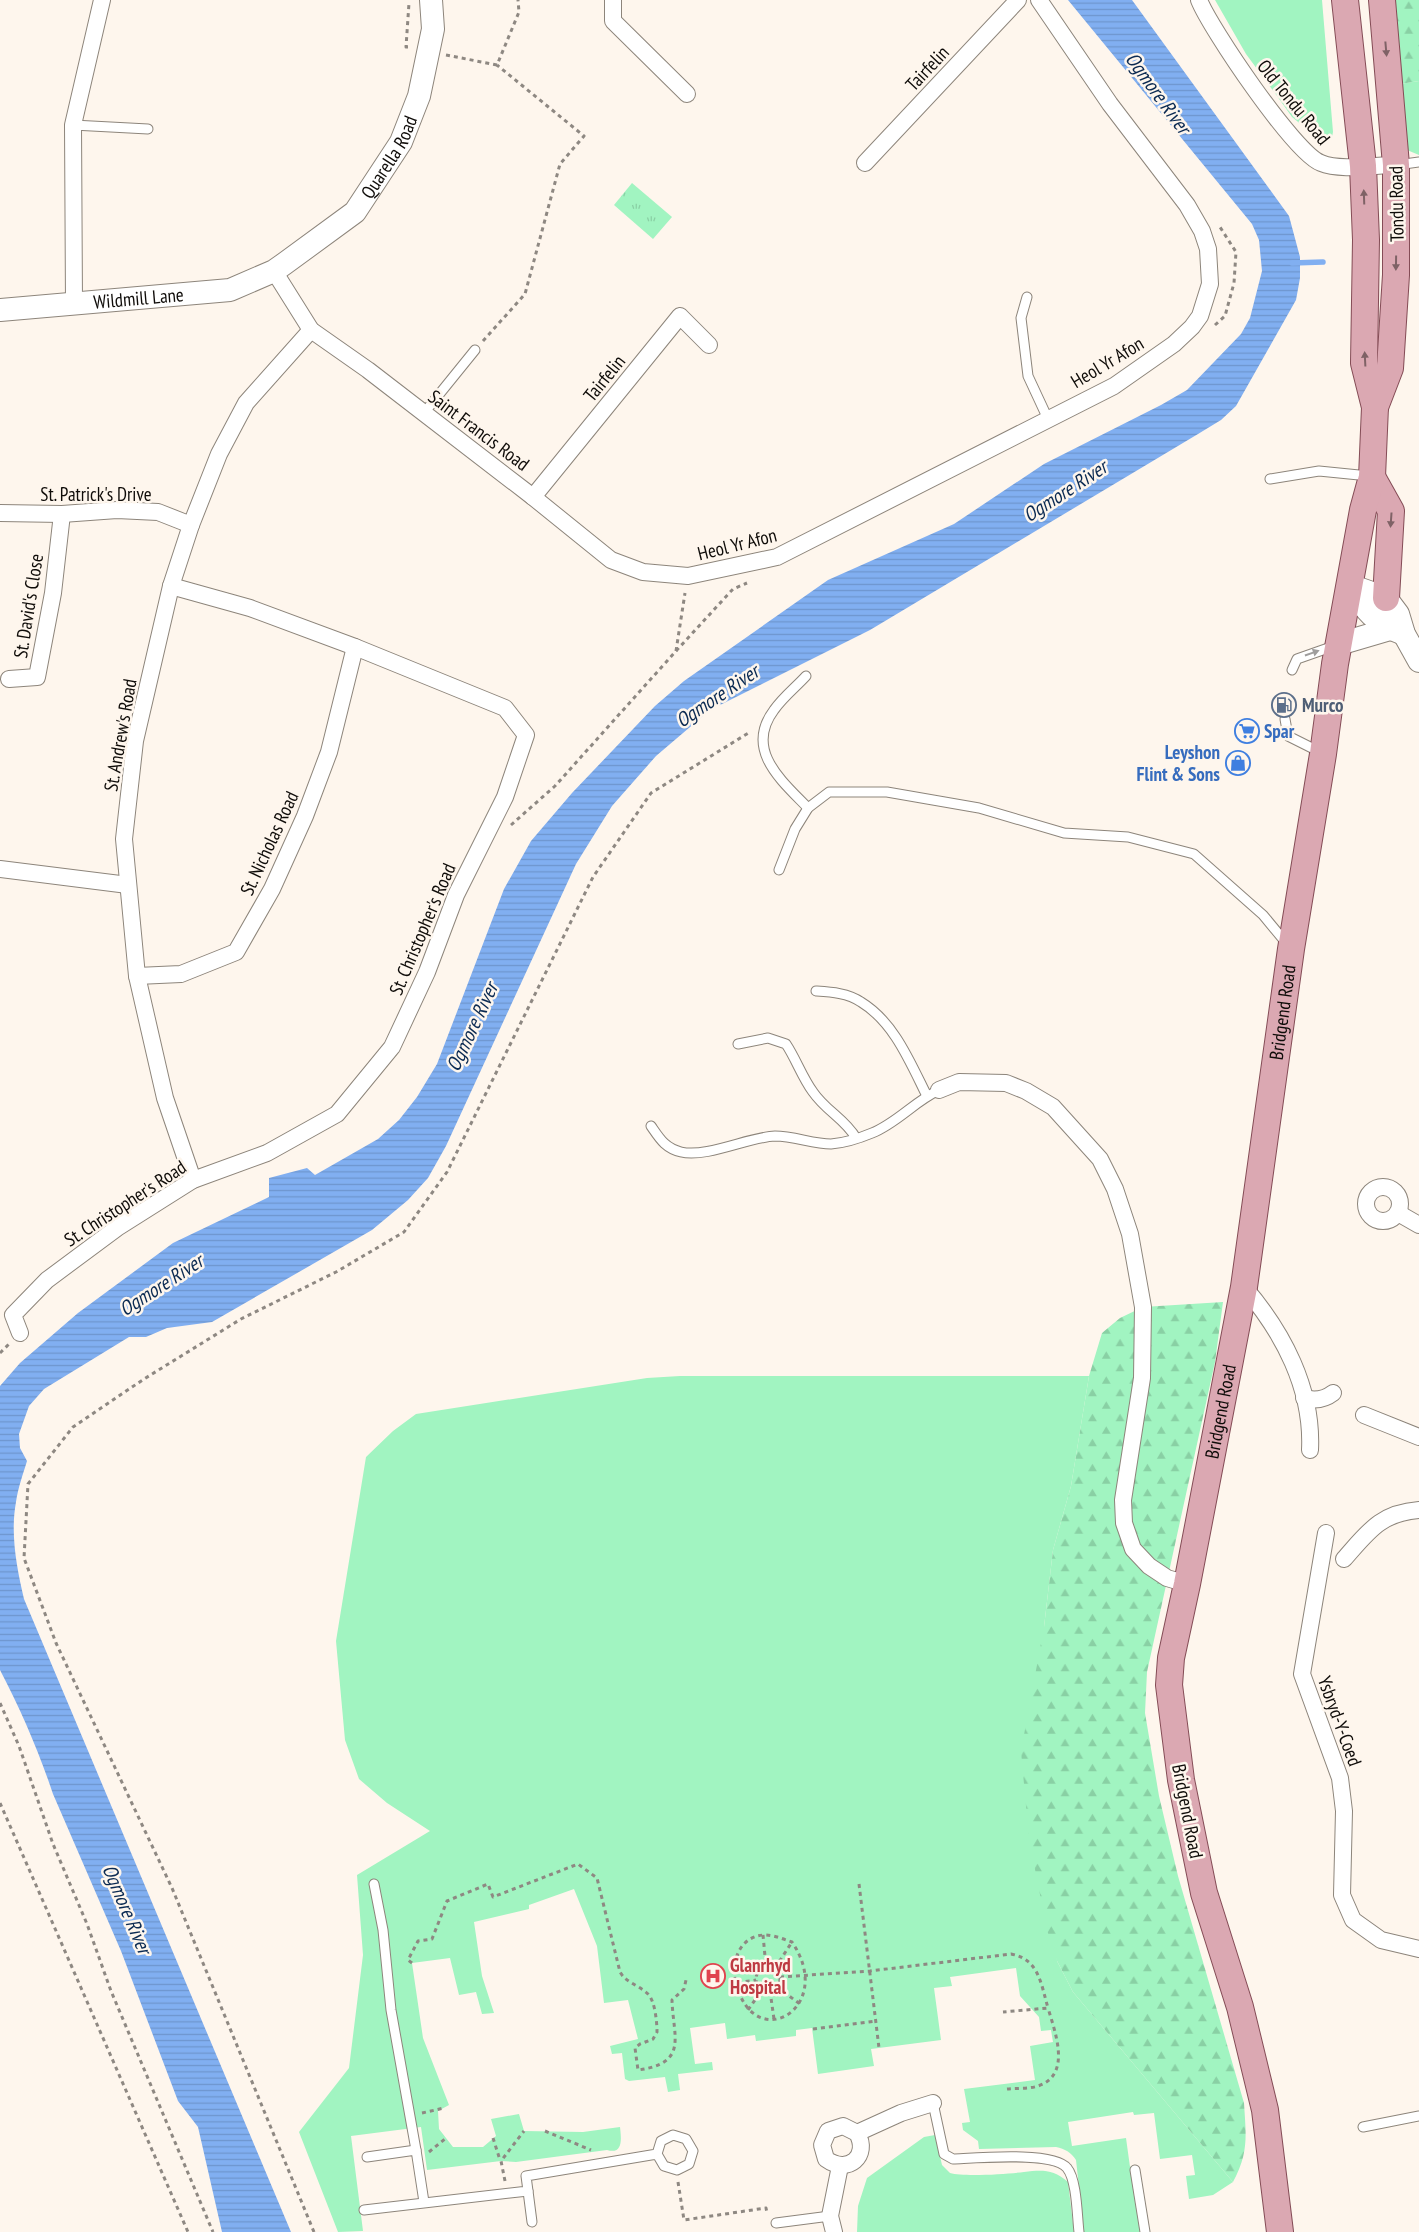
<svg xmlns="http://www.w3.org/2000/svg" width="1419" height="2232" viewBox="0 0 1419 2232" font-family="'PT Sans Narrow',sans-serif">
<style>
.grass{fill:#a1f4c1}
.forest{fill:url(#forest-firs)}
.park{fill:url(#park-tufts)}
.water{fill:url(#water-rules)}
.lines{fill:none;stroke-linecap:round;stroke-linejoin:round}
.stream{stroke:#81aff1;stroke-width:5.5}
.lane-casing{stroke:#8d857b;stroke-width:11}
.street-casing{stroke:#8d857b;stroke-width:18}
.secondary-casing{stroke:#8d857b;stroke-width:24}
.primary-casing{stroke:#844c56;stroke-width:28}
.path{stroke:#8e8882;stroke-width:3;stroke-dasharray:4 4;stroke-linecap:butt}
.lane{stroke:#fff;stroke-width:9}
.street{stroke:#fff;stroke-width:16}
.secondary{stroke:#fff;stroke-width:22}
.primary{stroke:#dba8b2;stroke-width:26}
.oneway{fill:#7f6266}
.oneway2{fill:#9f9e9d}
.labels{text-anchor:middle;stroke-width:5;stroke-linejoin:round;paint-order:stroke}
.street-label{font-size:19px;fill:#0f0c09;stroke:#fef6ed}
.service-label{font-size:19px;font-weight:bold;fill:#4e5e75;stroke:#fef6ed;text-anchor:start}
.shop-label{font-size:19px;font-weight:bold;fill:#366cbe;stroke:#fef6ed;text-anchor:start}
.health-label{font-size:19px;font-weight:bold;fill:#be3a42;stroke:#fef6ed;text-anchor:start}
.water-label{font-size:20px;font-style:italic;fill:#0b2a52;stroke:#fef6ed}
</style>
<defs>
<pattern id="forest-firs" width="22" height="20" patternUnits="userSpaceOnUse" patternTransform="scale(1.25)"><rect width="22" height="20" fill="#a1f4c1"/><path d="M5 1l3.5 6h-7zM16 11l3.5 6h-7z" fill="#89d0a4"/></pattern>
<pattern id="park-tufts" width="24" height="20" patternUnits="userSpaceOnUse" patternTransform="scale(1.25)"><rect width="24" height="20" fill="#a1f4c1"/><path d="M3 7l-1-3M5 7V3M7 7l1-3M15 17l-1-3M17 17v-4M19 17l1-3" fill="none" stroke="#89d0a4"/></pattern>
<pattern id="water-rules" width="6" height="5" patternUnits="userSpaceOnUse" patternTransform="scale(1.25)"><rect width="6" height="5" fill="#81aff1"/><path d="M0 2.5h6" fill="none" stroke="#6e95cd"/></pattern>
</defs>
<rect width="100%" height="100%" fill="#fef6ed"/>
<g class="grass">
<path d="M1215,0H1322L1333,132L1332,137L1319,139L1292,117L1277,96L1246,54Z"/>
<path d="M1419,81V155L1407,150L1400,84Z"/>
<path d="M680,1376H1089L1071,1486L1053,1550L1044,1627L1057,1961L1073,1992L1233,2182L1213,2195L1189,2199L1186,2176L1195,2175L1192,2155L1160,2159L1154,2113L1134,2115L1133,2112L1068,2122L1072,2146L1126,2138L1130,2167L1132,2166L1140,2232H1084L1076,2160C1071,2152 1065,2149 1056,2147L979,2149L978,2141L963,2130L962,2123L970,2122L964,2089L1035,2080L1030,2046L1053,2042L1051,2030L1041,2031L1039,2017L1020,1996L1016,1968L950,1977L952,1986L934,1988L941,2040L871,2049L874,2066L818,2074L812,2028L796,2030V2036L756,2041L755,2035L727,2039L725,2023L690,2028L695,2064L712,2062L713,2070L678,2074L680,2090L668,2092L665,2077L629,2081L625,2079L622,2053L612,2054L610,2046L638,2039L628,2000L604,2003L597,1946L574,1889L529,1905V1909L474,1922L482,1976L494,2013L482,2014L476,1992L459,1995L450,1958L412,1963L423,2038L449,2105L438,2111L439,2129L453,2147H483L496,2136L491,2119L519,2114L524,2131L583,2132L620,2127C621,2137 624,2155 607,2150L516,2162L501,2161L427,2170L421,2127L351,2136L363,2231L338,2232L299,2132L349,2068L363,1955L357,1875L430,1831L387,1803L359,1779L345,1740L336,1641L366,1457L393,1431L416,1414L647,1378Z"/>
<path d="M935,2135L942,2165L950,2173C964,2177 1008,2174 1024,2172C1042,2170 1053,2169 1068,2182L1074,2232H857L858,2206L867,2178L924,2137Z"/>
</g>
<g class="forest">
<path d="M1395,0H1419V81L1400,84Z"/>
<path d="M1223,1302L1215,1362L1147,1672L1145,1713L1159,1796L1178,1876L1244,2103C1246,2136 1249,2152 1233,2182L1073,1992L1057,1961L1047,1930L1029,1839L1021,1751L1044,1627L1053,1550L1071,1486L1089,1376L1102,1333L1120,1318L1143,1307Z"/>
</g>
<path class="park" d="M632,183L672,217L653,239L614,205Z"/>
<path class="water" d="M1068,0H1132L1289,216L1300,257V278L1296,300L1236,406L1221,420L1198,434L870,630L710,710L656,756L612,806L576,864L446,1146L428,1178L408,1200L372,1230L212,1322L167,1328L146,1337H129L44,1389L29,1406L19,1434L20,1448L27,1461C23,1474 18,1488 16,1502C10,1534 17,1569 24,1599L291,2232H222L198,2127L178,2101L121,1951L53,1794C39,1752 21,1710 0,1670V1386L20,1363L78,1313L173,1243L269,1197V1178L307,1168L315,1175L378,1139L399,1120L417,1097L437,1064L504,889L531,841L572,793L655,706L684,681L828,580L954,524L1044,464L1161,405L1187,390L1241,334L1250,318L1262,271L1259,240L1252,224Z"/>
<g class="lines">
<path class="stream" d="M1292,263L1323,262"/>
<defs>
<g id="lane">
<path d="M73,125L148,129"/>
<path d="M1397,165L1419,162"/>
<path d="M1027,297L1021,318L1028,376L1048,419"/>
<path d="M424,413L475,350"/>
<path d="M1270,479L1319,471L1369,476"/>
<path d="M1292,670L1297,659L1334,646"/>
<path d="M806,676C796,687 783,697 774,710C744,750 782,781 808,808"/>
<path d="M1285,719L1288,736L1320,752"/>
<path d="M779,870L795,829L808,808L829,792H887L979,808L1064,833L1128,837L1194,854L1263,915L1287,944"/>
<path d="M816,991C831,992 848,993 861,1002C894,1022 910,1062 927,1096"/>
<path d="M738,1044L768,1038L786,1044C796,1059 802,1077 813,1092C826,1111 845,1119 856,1138"/>
<path d="M651,1126C660,1139 665,1148 681,1152C707,1158 749,1137 775,1136C794,1136 813,1144 831,1144C845,1143 860,1138 872,1133C897,1123 915,1101 939,1090"/>
<path d="M374,1884L383,1930L391,2010L416,2150"/>
<path d="M933,2103L944,2154L953,2159C976,2158 1054,2151 1067,2168C1077,2180 1077,2216 1079,2232"/>
<path d="M1363,2127L1419,2116"/>
<path d="M367,2157L416,2150L424,2202"/>
<path d="M1135,2170L1145,2232"/>
<path d="M528,2191L532,2222"/>
<path d="M364,2210L528,2191L526,2176L657,2154L661,2141L673,2135L686,2139L693,2151L689,2164L677,2170L664,2166L657,2154"/>
<path d="M776,2223L830,2216"/>
</g>
<g id="street">
<path d="M613,0V21L687,94"/>
<path d="M1199,0C1210,28 1295,154 1321,163C1340,171 1375,165 1396,165"/>
<path d="M865,163L1018,0"/>
<path d="M274,271L311,330L368,370L533,497L611,560L643,572L688,576L777,557L1114,386L1174,344L1192,327L1200,316L1210,284L1208,249L1202,231L1187,205L1110,104L1039,0"/>
<path d="M74,303L73,125L102,0"/>
<path d="M533,497L680,316L709,345"/>
<path d="M0,513L62,514L117,510L158,512L191,525"/>
<path d="M9,679L37,677L53,593L62,514"/>
<path d="M0,869L128,885"/>
<path d="M137,976L181,974L236,952L272,889L305,816L329,752L355,647"/>
<path d="M939,1090L959,1082L1006,1083L1026,1091L1053,1107L1100,1159L1115,1189L1130,1234L1143,1307L1142,1378L1123,1500L1124,1523L1133,1549L1149,1566L1167,1578L1187,1584"/>
<path d="M193,1180L165,1098L137,976L124,839L135,741L171,586L191,525L219,454L246,403L311,330"/>
<circle cx="1383" cy="1204" r="17"/>
<path d="M1398,1213L1419,1225"/>
<path d="M1244,1287C1283,1332 1313,1389 1310,1450"/>
<path d="M20,1333L13,1315L47,1280L117,1228L193,1180L267,1153L337,1114L392,1047L427,972L456,895L505,797L526,735L505,708L355,647L250,608L171,586"/>
<path d="M1304,1398C1315,1401 1324,1400 1333,1393"/>
<path d="M1364,1415L1419,1437"/>
<path d="M1326,1533L1302,1674L1340,1778L1344,1811L1342,1895L1353,1920L1381,1940L1419,1949"/>
<path d="M1344,1559C1368,1532 1380,1513 1419,1510"/>
<path d="M857,2133L843,2126L828,2131L822,2145L826,2159C848,2175 870,2156 857,2133L901,2113L933,2103"/>
<path d="M834,2232L830,2216L840,2166"/>
</g>
<g id="secondary">
<path id="s1" d="M0,310L230,290L274,271L284,264L355,212L401,142L419,96L433,29L431,0"/>
<path d="M1349,585L1386,598L1398,614L1404,634L1419,661"/>
<path d="M1349,585C1365,610 1375,624 1404,634"/>
<path d="M1339,644L1390,629"/>
</g>
<g id="primary">
<path d="M1375,407L1390,368L1396,275V165L1382,0"/>
<path d="M1372,477L1391,511L1386,598"/>
<path id="s2" d="M1280,2232L1265,2110L1240,2007L1204,1893L1181,1780L1169,1685L1171,1658L1187,1584L1244,1287L1291,949L1323,754L1335,664L1363,510L1372,477L1375,407L1364,363L1366,240L1363,166L1345,0"/>
</g>
</defs>
<use href="#lane" class="lane-casing"/>
<use href="#street" class="street-casing"/>
<use href="#secondary" class="secondary-casing"/>
<use href="#primary" class="primary-casing"/>
<g class="path">
<path d="M408,47H406L409,3"/>
<path d="M446,55L497,65L519,12L518,0"/>
<path d="M1215,325L1225,316L1234,283L1236,252L1220,227"/>
<path d="M483,341L525,294L560,164L584,136L497,65"/>
<path d="M676,651L733,589L747,583"/>
<path d="M511,825L555,786L676,651L685,593"/>
<path d="M0,1353L9,1344"/>
<path d="M0,1703L19,1746L53,1844L87,1924L111,1991L213,2232"/>
<path d="M0,1803L188,2232"/>
<path d="M859,1884L879,2048"/>
<path d="M763,1935L766,1967"/>
<path d="M736,1955L758,1971"/>
<path d="M412,1963L408,1960L418,1941L432,1939L447,1901L488,1884L493,1897L578,1864L597,1878L620,1972C626,1983 639,1985 648,1994C655,2001 657,2022 657,2032L653,2039L640,2044L635,2048L638,2070C689,2063 673,2037 672,2000L684,1989L686,1980"/>
<circle cx="768" cy="1979" r="12"/>
<path d="M775,1968L792,1942"/>
<path d="M780,1977L870,1971L1011,1954C1039,1959 1041,1984 1048,2008L1003,2012"/>
<path d="M736,1983C754,2056 837,2008 792,1942C783,1939 774,1935 764,1935C740,1936 730,1962 736,1983L756,1980"/>
<path d="M777,1987L800,2004"/>
<path d="M770,1991L774,2019"/>
<path d="M748,2010L762,1990"/>
<path d="M813,2029L876,2021"/>
<path d="M1007,2089C1017,2088 1029,2089 1038,2086C1072,2075 1055,2032 1048,2008"/>
<path d="M422,2113L444,2108"/>
<path d="M545,2131L591,2150"/>
<path d="M493,2138L500,2160"/>
<path d="M429,2152L446,2138"/>
<path d="M505,2181L501,2161L524,2131"/>
<path d="M678,2182L684,2220L766,2208L767,2213"/>
<path d="M314,2232L172,1888L56,1643L24,1558L28,1484L73,1427L144,1379L241,1319L336,1272L404,1232L447,1172L593,877L651,793L750,732"/>
</g>
<use href="#lane" class="lane"/>
<use href="#street" class="street"/>
<use href="#secondary" class="secondary"/>
<use href="#primary" class="primary"/>
</g>
<defs><path id="oneway-solid" d="M-6-.8H1V-3.2L6.5 0L1 3.2V.8H-6Z" transform="scale(1.25)"/></defs>
<g class="oneway">
<use href="#oneway-solid" transform="translate(1386 49) rotate(85)"/>
<use href="#oneway-solid" transform="translate(1364 197) rotate(-92)"/>
<use href="#oneway-solid" transform="translate(1396 263) rotate(91)"/>
<use href="#oneway-solid" transform="translate(1365 359) rotate(-93)"/>
<use href="#oneway-solid" transform="translate(1391 520) rotate(94)"/>
</g>
<use class="oneway2" href="#oneway-solid" transform="translate(1312 653) rotate(-19)"/>
<defs>
<symbol id="fuel-ring" viewBox="-11 -11 22 22"><circle r="9.5" fill="#fef6ed" stroke="#5c6f8a" stroke-width="1.5"/><path d="M-5.5-6h7V0h2V4h1.3V-2.5L3-4.5l.8-.8L6-3V5H2.5V1h-1V6h-7ZM-4.2-4.7v3.2H.2V-4.7Z" fill="#5c6f8a"/></symbol>
<symbol id="supermarket-ring" viewBox="-11 -11 22 22"><circle r="9.5" fill="#fef6ed" stroke="#3f7fe0" stroke-width="1.5"/><path d="M-6-5.5h2.5l.6 2H6L4.5 2H-2.5L-4.4-4H-6ZM-1.5 3.2a1.3 1.3 0 1 0 .1 0ZM3 3.2a1.3 1.3 0 1 0 .1 0Z" fill="#3f7fe0"/></symbol>
<symbol id="shop-ring" viewBox="-11 -11 22 22"><circle r="9.5" fill="#fef6ed" stroke="#3f7fe0" stroke-width="1.5"/><path d="M-5-2.5h2.3a2.7 3.5 0 0 1 5.4 0H5L5.5 6h-11ZM-1.5-2.5h3a1.5 2.3 0 0 0-3 0Z" fill="#3f7fe0"/></symbol>
<symbol id="hospital-ring" viewBox="-11 -11 22 22"><circle r="9.5" fill="#fef6ed" stroke="#e0444e" stroke-width="1.5"/><path d="M-5-5h3v3.5h4V-5h3V5h-3V1.5h-4V5h-3Z" fill="#e0444e"/></symbol>
</defs>
<g fill-rule="evenodd">
<use href="#fuel-ring" x="1270" y="691" width="28" height="28"/>
<use href="#supermarket-ring" x="1233" y="717" width="28" height="28"/>
<use href="#shop-ring" x="1224" y="749" width="28" height="28"/>
<use href="#hospital-ring" x="699" y="1962" width="28" height="28"/>
</g>
<g class="labels">
<g class="street-label">
<text transform="translate(927 68) rotate(-47)" y="7">Tairfelin</text>
<text transform="translate(1294 102) rotate(51)" y="7">Old Tondu Road</text>
<text dy="7" stroke="none"><textPath href="#s1" startOffset="444">Quarella Road</textPath></text>
<text transform="translate(1396 204) rotate(-91)" y="7">Tondu Road</text>
<text dy="7" stroke="none"><textPath href="#s1" startOffset="139">Wildmill Lane</textPath></text>
<text transform="translate(1107 362) rotate(-31)" y="7">Heol Yr Afon</text>
<text transform="translate(604 378) rotate(-51)" y="7">Tairfelin</text>
<text transform="translate(479 430) rotate(37)" y="7">Saint Francis Road</text>
<text x="96" y="501">St. Patrick's Drive</text>
<text transform="translate(737 544) rotate(-14)" y="7">Heol Yr Afon</text>
<text transform="translate(28 606) rotate(-81)" y="7">St. David's Close</text>
<text transform="translate(120 735) rotate(-80)" y="7">St. Andrew's Road</text>
<text transform="translate(269 843) rotate(-65)" y="7">St. Nicholas Road</text>
<text transform="translate(422 929) rotate(-67)" y="7">St. Christopher's Road</text>
<text dy="7" stroke="none"><textPath href="#s2" startOffset="1242">Bridgend Road</textPath></text>
<text transform="translate(125 1203) rotate(-33)" y="7">St. Christopher's Road</text>
<text dy="7" stroke="none"><textPath href="#s2" startOffset="838">Bridgend Road</textPath></text>
<text transform="translate(1340 1721) rotate(70)" y="7">Ysbryd-Y-Coed</text>
<text transform="translate(1188 1811) rotate(79)" y="7">Bridgend Road</text>
</g>
<g class="service-label">
<text x="1302" y="712">Murco</text>
</g>
<g class="shop-label">
<text x="1264" y="738">Spar</text>
<text x="1220" y="759" text-anchor="end">Leyshon<tspan x="1220" dy="22">Flint &amp; Sons</tspan></text>
</g>
<g class="health-label">
<text x="730" y="1972">Glanrhyd<tspan x="730" dy="22">Hospital</tspan></text>
</g>
<g class="water-label">
<text transform="translate(1158 93) rotate(54)" y="7">Ogmore River</text>
<text transform="translate(1065 491) rotate(-33)" y="7">Ogmore River</text>
<text transform="translate(717 696) rotate(-34)" y="7">Ogmore River</text>
<text transform="translate(472 1027) rotate(-65)" y="7">Ogmore River</text>
<text transform="translate(161 1285) rotate(-33)" y="7">Ogmore River</text>
<text transform="translate(127 1909) rotate(67)" y="7">Ogmore River</text>
</g>
</g>
</svg>
